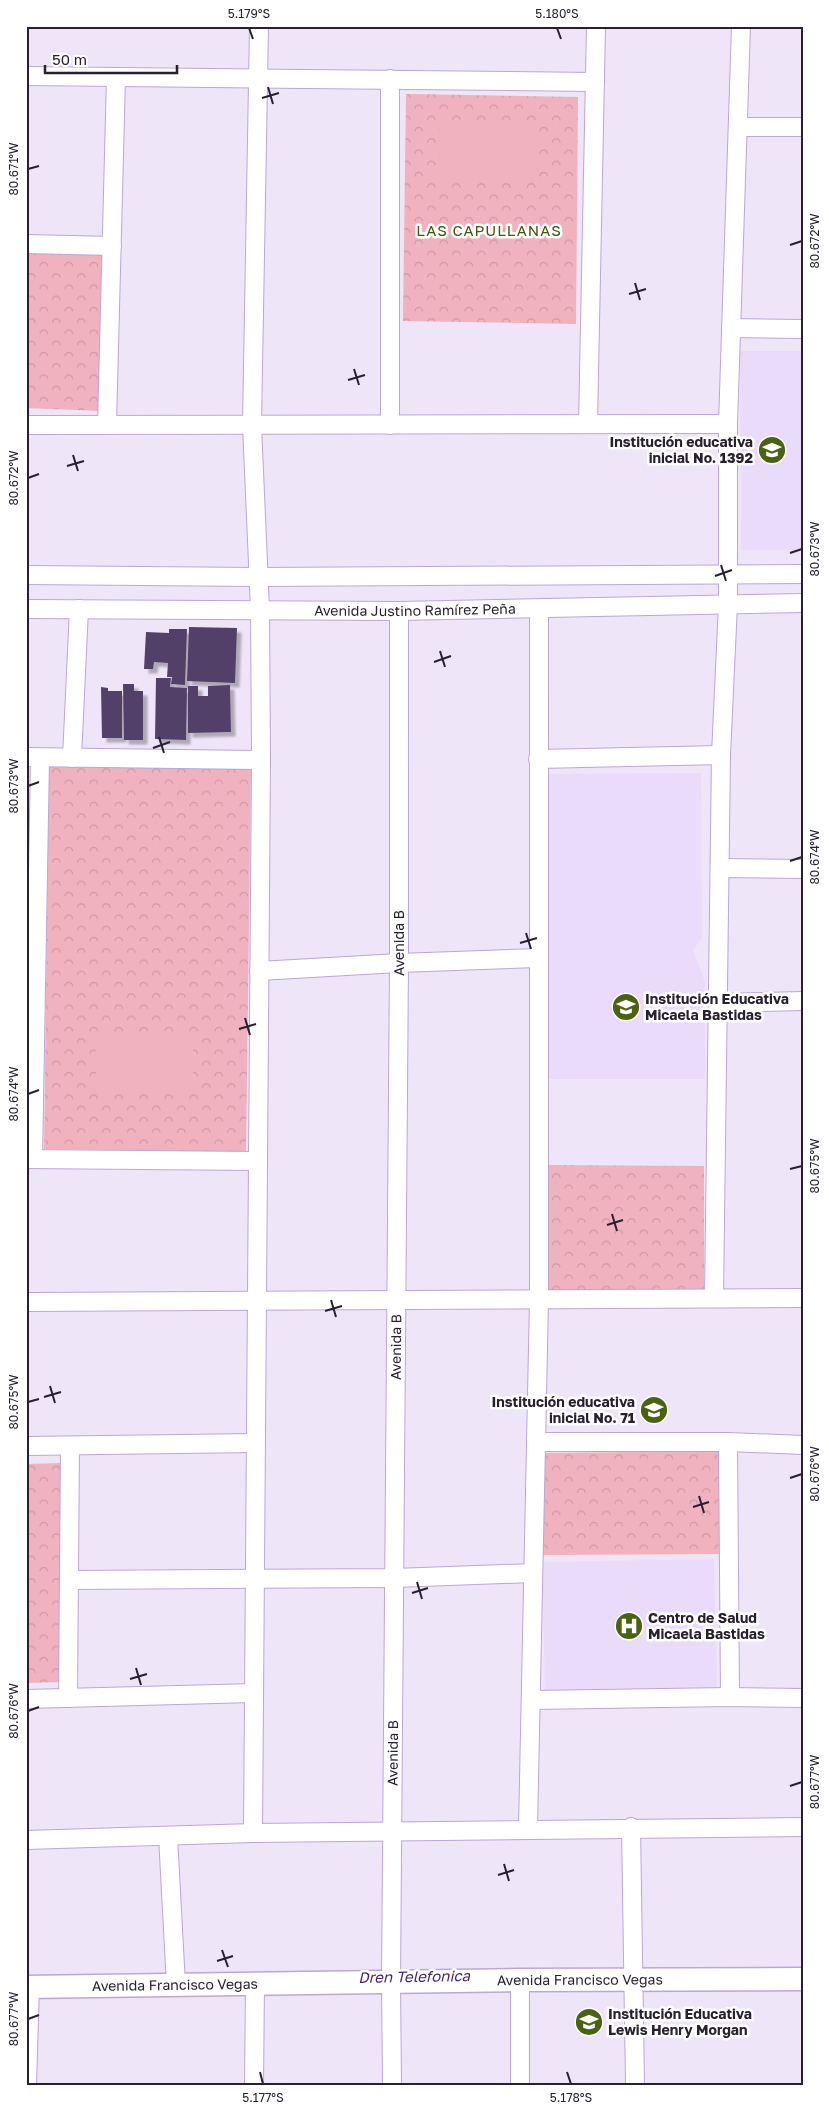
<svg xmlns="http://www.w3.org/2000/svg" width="829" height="2111" viewBox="0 0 829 2111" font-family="'Golos Text',sans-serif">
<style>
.built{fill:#eadbfb}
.park{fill:url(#park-crowns)}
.pitch{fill:#f0b2be}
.building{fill:#534067;filter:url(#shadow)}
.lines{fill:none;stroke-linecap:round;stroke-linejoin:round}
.pedestrian-casing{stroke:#bca7d4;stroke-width:16}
.minor-casing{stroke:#bca7d4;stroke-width:20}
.tertiary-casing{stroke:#bca7d4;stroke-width:25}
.pedestrian{stroke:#fff;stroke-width:14}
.minor{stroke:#fff;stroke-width:18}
.tertiary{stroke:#fff;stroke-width:22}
.ticks{fill:none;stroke:#282031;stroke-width:2}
.labels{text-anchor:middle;stroke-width:5;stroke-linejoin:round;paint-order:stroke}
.poi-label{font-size:14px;font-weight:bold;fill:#282031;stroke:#fff;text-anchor:start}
.street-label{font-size:14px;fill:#282031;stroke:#fff}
.neighbourhood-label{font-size:15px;letter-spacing:1px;fill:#40570d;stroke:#fff}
.water-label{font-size:15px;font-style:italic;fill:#482567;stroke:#fff}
.neatline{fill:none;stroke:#282031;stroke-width:2}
.ticks-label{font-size:12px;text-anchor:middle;fill:#282031}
</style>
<defs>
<pattern id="park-crowns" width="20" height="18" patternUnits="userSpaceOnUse" patternTransform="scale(1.25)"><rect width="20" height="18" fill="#f0b2be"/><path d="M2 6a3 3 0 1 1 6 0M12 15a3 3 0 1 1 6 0" fill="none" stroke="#ce99a4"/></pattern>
<filter id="shadow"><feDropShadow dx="4.5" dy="4.5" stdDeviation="1" flood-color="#0004"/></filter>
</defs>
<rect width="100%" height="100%" fill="#eee5f8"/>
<g class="built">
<path d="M740,351H803V550H741Z"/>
<path d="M701,773L702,938L693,950L705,982V1079H546L543,774Z"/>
<path d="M714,1559L717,1689L545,1692L542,1562Z"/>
</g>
<g class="park">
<path d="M406,94L578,97L576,324L403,321Z"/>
<path d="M26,250L106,251L101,411L26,408Z"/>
<path d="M49,765L251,768L246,1152L44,1149Z"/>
<path d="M548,1165L704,1166V1292L548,1291Z"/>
<path d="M719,1451L720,1554L543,1555L544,1453Z"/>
<path d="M62,1463L65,1682L26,1683V1464Z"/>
</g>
<g class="pitch">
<path d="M440,121L539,122L538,180L439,178Z"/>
<path d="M96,1033L193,1034V1088H96Z"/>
</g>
<g class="building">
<path d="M189,627L237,628L235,683L187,681Z"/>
<path d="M169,629H187L185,685L171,684L172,677H167L168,663L154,662L153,669H144L146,632L169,633Z"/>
<path d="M156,678H171L170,687L187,688L186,740L155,739Z"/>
<path d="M123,684H134V691H143V740H124Z"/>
<path d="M230,685L231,732L188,733V686H198V696H208V686Z"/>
<path d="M101,687L108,688V691H122V738H102Z"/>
</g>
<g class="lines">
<defs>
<path id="pedestrian" d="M29,2085L32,1986"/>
<g id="minor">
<path d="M26,76L595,82"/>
<path d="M738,127H803"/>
<path d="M26,244L112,246"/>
<path d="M731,328L803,329"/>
<path d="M588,424L596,26"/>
<path d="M26,425L728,424"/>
<path d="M107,425L116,77"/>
<path d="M390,425V79"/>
<path d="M26,575L259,577L803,574"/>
<path id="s1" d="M26,609L399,611L803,603"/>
<path d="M26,757L261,760"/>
<path d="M72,758L79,609"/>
<path d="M538,759L721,755"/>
<path d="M720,868L803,869"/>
<path d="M259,971L399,963L538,958"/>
<path d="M718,1003L803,1001"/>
<path d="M26,1159L258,1161"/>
<path d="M33,1159L40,758"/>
<path d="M714,1298L721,755L728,604V424L741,26"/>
<path d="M26,1302L803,1298"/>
<path d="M536,1442H728L803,1445"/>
<path d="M728,1442L730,1697"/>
<path d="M26,1446L256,1443"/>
<path d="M69,1580L394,1578L533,1573"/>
<path d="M68,1698L70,1446"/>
<path d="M26,1699L254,1693"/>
<path d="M531,1700L730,1697L803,1698"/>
<path d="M631,1827L635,2085"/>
<path d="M528,1829L539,1299V610"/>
<path d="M253,1833L261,760L260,609L252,425L259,26"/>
<path d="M168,1836L176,1985"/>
<path d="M26,1840L253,1833L803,1827"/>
<path d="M520,1980V2085"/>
<path d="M254,2085L255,1984"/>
<path id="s2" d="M392,2085L391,1982L399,963V611"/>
</g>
<g id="tertiary">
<path id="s3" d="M26,1987L520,1980L803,1979"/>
</g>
</defs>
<use href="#pedestrian" class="pedestrian-casing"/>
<use href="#minor" class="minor-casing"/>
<use href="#tertiary" class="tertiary-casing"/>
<use href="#pedestrian" class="pedestrian"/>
<use href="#minor" class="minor"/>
<use href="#tertiary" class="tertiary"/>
</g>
<path class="ticks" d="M249,28L253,39M557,28L561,39M268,87L273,104M262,98L279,93M28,169L39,166M790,245L802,241M635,283L640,300M629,294L646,289M354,369L359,385M348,380L365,375M73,455L78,471M67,466L84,461M28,478L39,474M790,553L802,549M721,565L726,581M715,576L732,570M440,651L445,667M434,662L451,656M159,737L164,753M153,748L170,742M28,786L39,782M790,861L802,857M526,933L531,949M520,943L537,938M245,1018L250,1035M239,1029L256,1024M28,1094L39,1090M790,1169L802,1166M612,1214L617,1231M607,1225L623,1220M331,1300L336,1317M325,1311L342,1306M50,1386L55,1403M44,1397L61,1392M28,1402L39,1399M790,1478L802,1474M699,1496L704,1513M693,1507L709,1502M417,1582L422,1599M412,1593L428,1588M136,1668L141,1685M130,1679L147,1674M28,1711L39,1707M790,1786L802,1782M504,1864L509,1881M498,1875L514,1870M222,1950L228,1967M217,1961L233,1956M28,2019L39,2015M260,2072L263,2084M567,2072L571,2084"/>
<defs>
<symbol id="school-disc" viewBox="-11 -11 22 22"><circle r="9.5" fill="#4a6313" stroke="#fff"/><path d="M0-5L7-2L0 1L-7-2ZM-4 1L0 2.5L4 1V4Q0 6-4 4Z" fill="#fff"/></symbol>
<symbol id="hospital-disc" viewBox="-11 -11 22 22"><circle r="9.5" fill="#4a6313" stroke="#fff"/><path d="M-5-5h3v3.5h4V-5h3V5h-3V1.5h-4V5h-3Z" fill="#fff"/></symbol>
</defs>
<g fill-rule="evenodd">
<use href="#school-disc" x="756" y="434" width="32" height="32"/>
<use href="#school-disc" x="610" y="991" width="32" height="32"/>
<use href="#school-disc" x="638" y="1394" width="32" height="32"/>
<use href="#hospital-disc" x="613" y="1610" width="32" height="32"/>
<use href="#school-disc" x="573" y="2006" width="32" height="32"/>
</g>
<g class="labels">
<g class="poi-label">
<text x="753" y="447" text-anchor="end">Institución educativa<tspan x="753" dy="16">inicial No. 1392</tspan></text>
<text x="645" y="1004">Institución Educativa<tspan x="645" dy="16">Micaela Bastidas</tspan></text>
<text x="635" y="1407" text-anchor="end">Institución educativa<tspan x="635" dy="16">inicial No. 71</tspan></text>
<text x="648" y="1623">Centro de Salud<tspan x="648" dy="16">Micaela Bastidas</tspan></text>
<text x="608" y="2019">Institución Educativa<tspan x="608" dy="16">Lewis Henry Morgan</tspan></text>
</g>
<g class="street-label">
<text dy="5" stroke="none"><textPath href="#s1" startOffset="389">Avenida Justino Ramírez Peña</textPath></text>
<text dy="5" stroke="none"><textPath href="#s2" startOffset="1142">Avenida B</textPath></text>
<text dy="5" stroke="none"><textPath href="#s2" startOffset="738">Avenida B</textPath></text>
<text dy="5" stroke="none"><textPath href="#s2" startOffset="332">Avenida B</textPath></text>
<text dy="5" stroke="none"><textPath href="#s3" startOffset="554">Avenida Francisco Vegas</textPath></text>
<text dy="5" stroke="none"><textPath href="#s3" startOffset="149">Avenida Francisco Vegas</textPath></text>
</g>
<g class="neighbourhood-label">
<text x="489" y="236">LAS CAPULLANAS</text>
</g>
<g class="water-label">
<text transform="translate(414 1977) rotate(-1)" y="5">Dren Telefonica</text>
</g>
</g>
<rect width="829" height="2111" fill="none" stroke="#ffffff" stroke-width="55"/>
<path d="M45 65v8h132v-8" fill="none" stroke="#282031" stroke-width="2.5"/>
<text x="52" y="65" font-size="15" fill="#282031" stroke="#ffffff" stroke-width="4" paint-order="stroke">50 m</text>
<rect x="28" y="28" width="774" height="2056" class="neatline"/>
<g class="ticks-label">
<text x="249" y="18">5.179°S</text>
<text x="557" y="18">5.180°S</text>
<text transform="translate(14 169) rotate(-90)" y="4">80.671°W</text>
<text transform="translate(815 241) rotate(-90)" y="4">80.672°W</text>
<text transform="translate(14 478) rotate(-90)" y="4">80.672°W</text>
<text transform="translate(815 549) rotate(-90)" y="4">80.673°W</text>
<text transform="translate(14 786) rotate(-90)" y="4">80.673°W</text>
<text transform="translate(815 857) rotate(-90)" y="4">80.674°W</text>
<text transform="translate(14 1094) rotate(-90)" y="4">80.674°W</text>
<text transform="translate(815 1166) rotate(-90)" y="4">80.675°W</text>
<text transform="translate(14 1402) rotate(-90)" y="4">80.675°W</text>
<text transform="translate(815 1474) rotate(-90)" y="4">80.676°W</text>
<text transform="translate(14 1711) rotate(-90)" y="4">80.676°W</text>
<text transform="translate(815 1782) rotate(-90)" y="4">80.677°W</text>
<text transform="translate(14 2019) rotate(-90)" y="4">80.677°W</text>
<text x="263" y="2102">5.177°S</text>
<text x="571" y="2102">5.178°S</text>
</g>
</svg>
